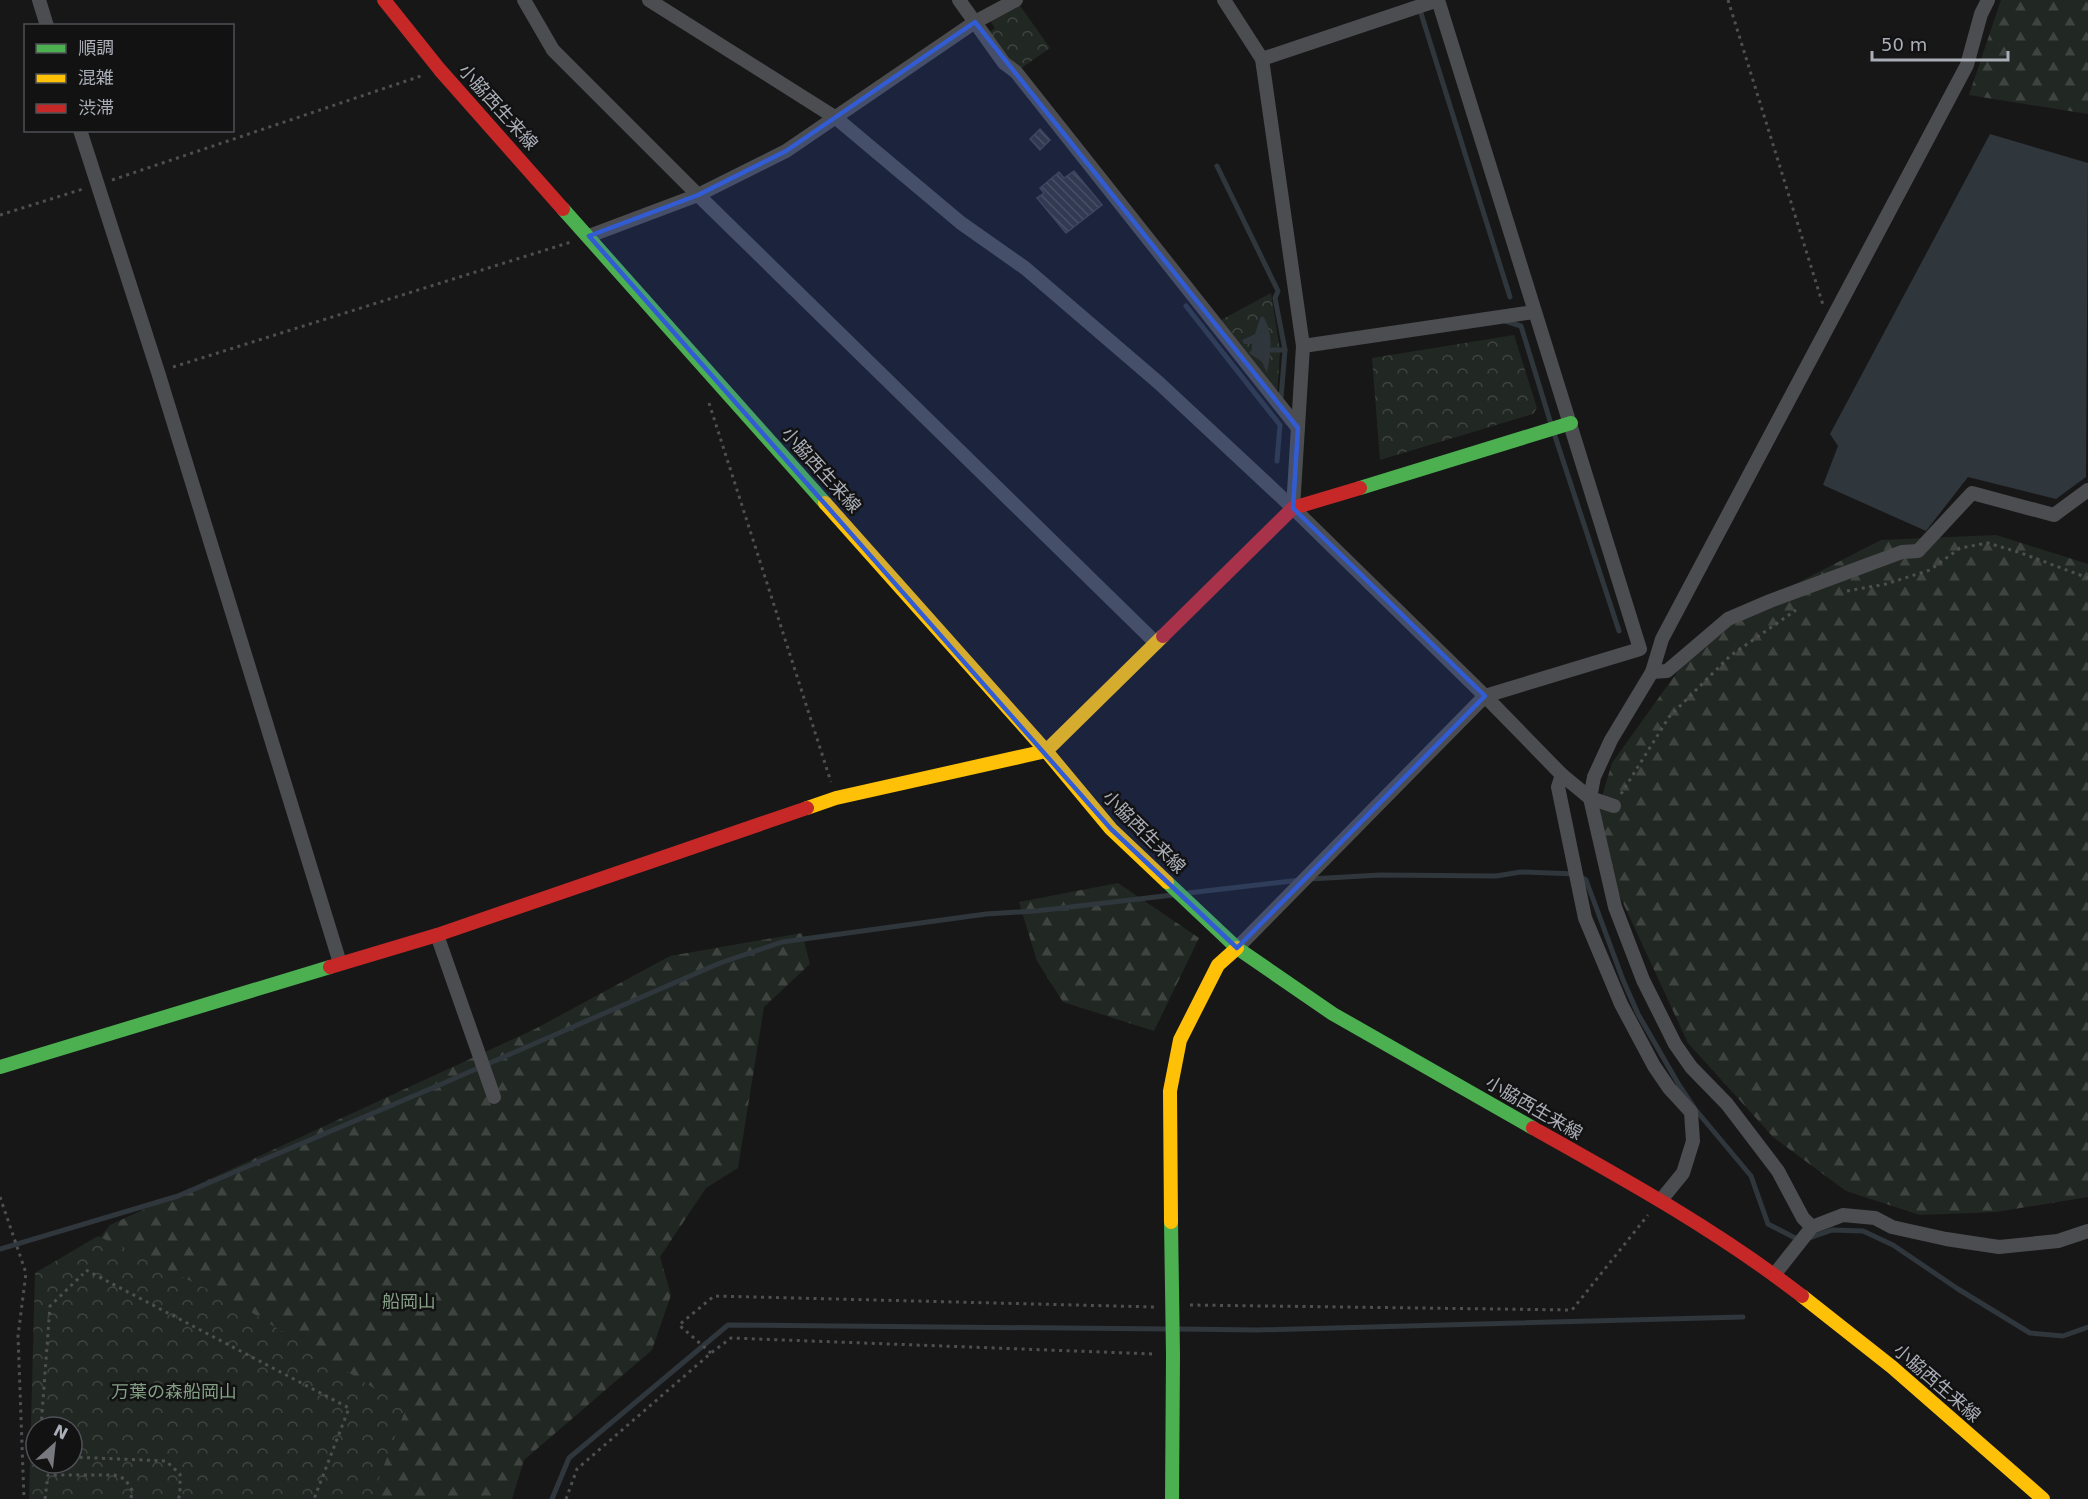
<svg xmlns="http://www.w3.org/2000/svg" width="2088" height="1499" viewBox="0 0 2088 1499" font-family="'DejaVu Sans','Noto Sans JP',sans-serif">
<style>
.forest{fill:url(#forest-firs)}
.park{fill:url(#park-crowns);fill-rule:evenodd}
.water{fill:#2f363c}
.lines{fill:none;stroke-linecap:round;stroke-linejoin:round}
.stream{stroke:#2f363c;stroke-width:5}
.building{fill:url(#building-back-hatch);stroke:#404144;stroke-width:1.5}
.path{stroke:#4d4f51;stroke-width:3;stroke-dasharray:3 4.5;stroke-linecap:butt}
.street{stroke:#4c4d50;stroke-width:14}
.fast{stroke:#4caf50;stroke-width:14}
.slow{stroke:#ffc107;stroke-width:14}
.jam{stroke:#c62828;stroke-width:14}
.marked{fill:#325cd3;fill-opacity:0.2;stroke:#325cd3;stroke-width:4.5;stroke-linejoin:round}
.labels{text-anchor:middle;stroke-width:5;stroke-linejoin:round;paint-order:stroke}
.street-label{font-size:18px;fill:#aaaeb7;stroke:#121213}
.park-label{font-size:18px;fill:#849f85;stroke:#121213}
</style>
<defs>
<pattern id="forest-firs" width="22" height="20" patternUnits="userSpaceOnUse" patternTransform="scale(1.5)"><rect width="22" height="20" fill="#212722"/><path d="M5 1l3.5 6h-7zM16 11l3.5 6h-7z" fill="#3f4440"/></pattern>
<pattern id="park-crowns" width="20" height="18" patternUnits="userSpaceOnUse" patternTransform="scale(1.5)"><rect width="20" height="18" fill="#212722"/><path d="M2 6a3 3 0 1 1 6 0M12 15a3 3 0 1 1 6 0" fill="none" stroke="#3f4440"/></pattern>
<pattern id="building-back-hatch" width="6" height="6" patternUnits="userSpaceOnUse" patternTransform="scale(1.5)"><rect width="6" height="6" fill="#323233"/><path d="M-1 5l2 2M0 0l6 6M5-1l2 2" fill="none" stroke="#4d4d4e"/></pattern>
</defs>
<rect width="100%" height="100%" fill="#171718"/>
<g class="forest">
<path d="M2001,0H2088V114L1969,95Z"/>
<path d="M1996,535L2088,564V1197L1996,1212L1920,1215L1846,1191L1773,1137L1688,1043L1591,834L1612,763L1708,629L1881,540Z"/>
<path d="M1118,883L1199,938L1154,1031L1063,1002L1037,961L1019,902Z"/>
<path d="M802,933L810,964L764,1007L738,1168L706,1188L660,1257L671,1295L652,1350L524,1460L512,1499H179L72,1427H49L62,1287L110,1225L535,1029L670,956Z"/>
</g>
<g class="park">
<path d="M1016,0L1050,48L1016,72L988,33L995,28L987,17Z"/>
<path d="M1271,293L1280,350L1277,397L1219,321Z"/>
<path d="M1514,335L1537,408L1533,414L1380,460L1372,358Z"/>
<path d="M98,1236L238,1304L406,1408L371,1499H29L35,1273ZM36,1427H72V1463H36Z"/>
</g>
<g class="water">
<path d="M1990,134L2088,163L2086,477L2056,499L1968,477L1926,531L1823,485L1838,446L1830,434Z"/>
<path d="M1263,316C1274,333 1271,353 1267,373L1262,362L1249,353L1252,349V344H1244L1242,340L1255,334L1260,318Z"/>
</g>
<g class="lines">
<g class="stream">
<path d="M1419,7L1510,297"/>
<path d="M1217,166L1278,291L1275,298L1285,350L1281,398"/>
<path d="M1186,306L1280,425L1277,461"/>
<path d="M1505,321L1521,326L1551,424"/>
<path d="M1271,350H1285"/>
<path d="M1554,433L1619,631"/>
<path d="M1310,879L1380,875L1496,876L1521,872L1576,874L1586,880L1623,980L1638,1014L1679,1085L1695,1109L1751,1176L1768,1224L1801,1241L1832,1230L1863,1231L1893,1245L1958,1289L2030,1333L2063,1336L2088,1327"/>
<path d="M1188,893L1301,880"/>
<path d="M0,1249L178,1196L437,1086L720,963L782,942L986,914L1036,911L1173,895"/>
<path d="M1178,1329L1257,1330L1743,1317"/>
<path d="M552,1499L569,1458L728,1325L1168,1329"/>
</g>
</g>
<g class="building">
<path d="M1040,129L1050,140L1040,150L1030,139Z"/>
<path d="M1074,171L1102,205L1066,233L1037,198L1044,193L1040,188L1059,172L1064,178Z"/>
</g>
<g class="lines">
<g class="path">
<path d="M1728,0L1823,305"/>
<path d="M112,180L421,76"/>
<path d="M0,215L83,189"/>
<path d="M173,367L571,242"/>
<path d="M709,403L831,782"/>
<path d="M1847,591L1886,584L1930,570L1960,548L1988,543L2021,553L2088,578"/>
<path d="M1621,794L1669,717L1730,656L1796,610"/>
<path d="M0,1197L26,1273L18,1336L24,1499"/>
<path d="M86,1270L349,1408L314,1499"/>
<path d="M1190,1305L1572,1310L1648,1215"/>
<path d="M711,1353L679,1325L714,1296L1154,1307"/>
<path d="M41,1427L50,1306L83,1274"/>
<path d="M72,1457L166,1461L180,1474V1495L178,1499"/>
<path d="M52,1463L55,1475"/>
<path d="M45,1499L48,1475H114L125,1479L132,1490L131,1499"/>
<path d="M566,1499L577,1469L711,1353L731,1338L1154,1354"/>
</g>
<g class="street">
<path d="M39,0L47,26"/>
<path d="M524,0L553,50L698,195L1156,643"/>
<path d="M649,0L836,118L961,223L1025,268L1159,383L1293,508L1485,696L1562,775L1590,798L1614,806"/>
<path d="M959,0L1004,63L1016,72L1298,428"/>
<path d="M1224,0L1262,59L1303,346L1293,508"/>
<path d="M1262,59L1438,0"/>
<path d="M80,130L158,372L340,963"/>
<path d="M589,236L698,195L786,151L975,22L1016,0"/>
<path d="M1303,346L1534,312"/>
<path d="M1652,672L1667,671L1728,619L1770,601L1902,552L1918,551L1972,493L2054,515L2088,490"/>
<path d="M1562,775L1558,787L1585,918L1621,1004L1654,1066L1669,1088L1691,1112L1693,1141L1683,1173L1661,1200"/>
<path d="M437,935L494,1097"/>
<path d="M1237,948L1485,696L1640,649L1438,0"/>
<path d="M1812,1227L1803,1218L1778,1171L1727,1104L1691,1067L1675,1044L1643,980L1615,907L1590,798L1594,777L1611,740L1652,672L1662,639L1967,65L1981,14L1988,0"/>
<path d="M1774,1275L1812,1227L1843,1215L1875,1218L1892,1227L1946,1239L1999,1247L2058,1241L2088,1231"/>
</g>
<g class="fast">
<path d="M563,209L825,503"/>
<path d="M1360,488L1571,423"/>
<path d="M1167,882L1237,948L1333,1014L1533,1128"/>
<path d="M0,1067L330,967"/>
<path d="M1171,1222L1173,1355L1172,1499"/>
</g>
<g class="slow">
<path d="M825,503L1046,751L1111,829L1167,882"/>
<path d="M807,808L836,798L1046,751L1163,636"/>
<path d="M1171,1222L1170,1091L1180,1040L1218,965L1237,948"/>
<path d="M1802,1296L1892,1367L2043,1499"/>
</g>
<g class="jam">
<path d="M384,0L440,70L563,209"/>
<path d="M1163,636L1293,508L1360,488"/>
<path d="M330,967L437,935L807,808"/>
<path d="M1533,1128C1626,1180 1718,1231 1802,1296"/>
</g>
</g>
<path class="marked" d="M975,22L1298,428L1293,508L1485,696L1237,948L1111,829L589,236L698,195L786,151Z"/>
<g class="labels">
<g class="street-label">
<text transform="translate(498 107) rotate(48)" y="6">小脇西生来線</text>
<text transform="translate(821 470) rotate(48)" y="6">小脇西生来線</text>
<text transform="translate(1144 832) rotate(45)" y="6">小脇西生来線</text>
<text transform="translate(1534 1108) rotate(30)" y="6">小脇西生来線</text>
<text transform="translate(1937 1383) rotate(41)" y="6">小脇西生来線</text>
</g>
<g class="park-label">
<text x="409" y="1308">船岡山</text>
<text x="174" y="1398">万葉の森船岡山</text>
</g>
</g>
<rect x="24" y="24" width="210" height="108" fill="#121213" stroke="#4f5055" stroke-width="1.5"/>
<rect x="36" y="44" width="30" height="9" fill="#4caf50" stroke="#4f5055" stroke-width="1.5"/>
<text x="78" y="54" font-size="18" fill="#aaaeb7">順調</text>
<rect x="36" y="74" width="30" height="9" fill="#ffc107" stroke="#4f5055" stroke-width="1.5"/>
<text x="78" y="84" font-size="18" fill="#aaaeb7">混雑</text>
<rect x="36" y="104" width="30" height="9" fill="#c62828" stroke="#4f5055" stroke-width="1.5"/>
<text x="78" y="114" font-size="18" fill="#aaaeb7">渋滞</text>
<g transform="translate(54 1445) rotate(27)"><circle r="28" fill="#121213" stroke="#4f5055" stroke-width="1.5"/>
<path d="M0-4.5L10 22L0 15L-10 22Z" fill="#77797f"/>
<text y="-9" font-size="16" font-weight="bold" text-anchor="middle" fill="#aaaeb7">N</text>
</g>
<path d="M1872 51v9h136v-9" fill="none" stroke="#aaaeb7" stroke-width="3"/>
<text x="1881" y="51" font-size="18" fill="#aaaeb7" stroke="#121213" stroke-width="4.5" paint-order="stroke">50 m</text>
</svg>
